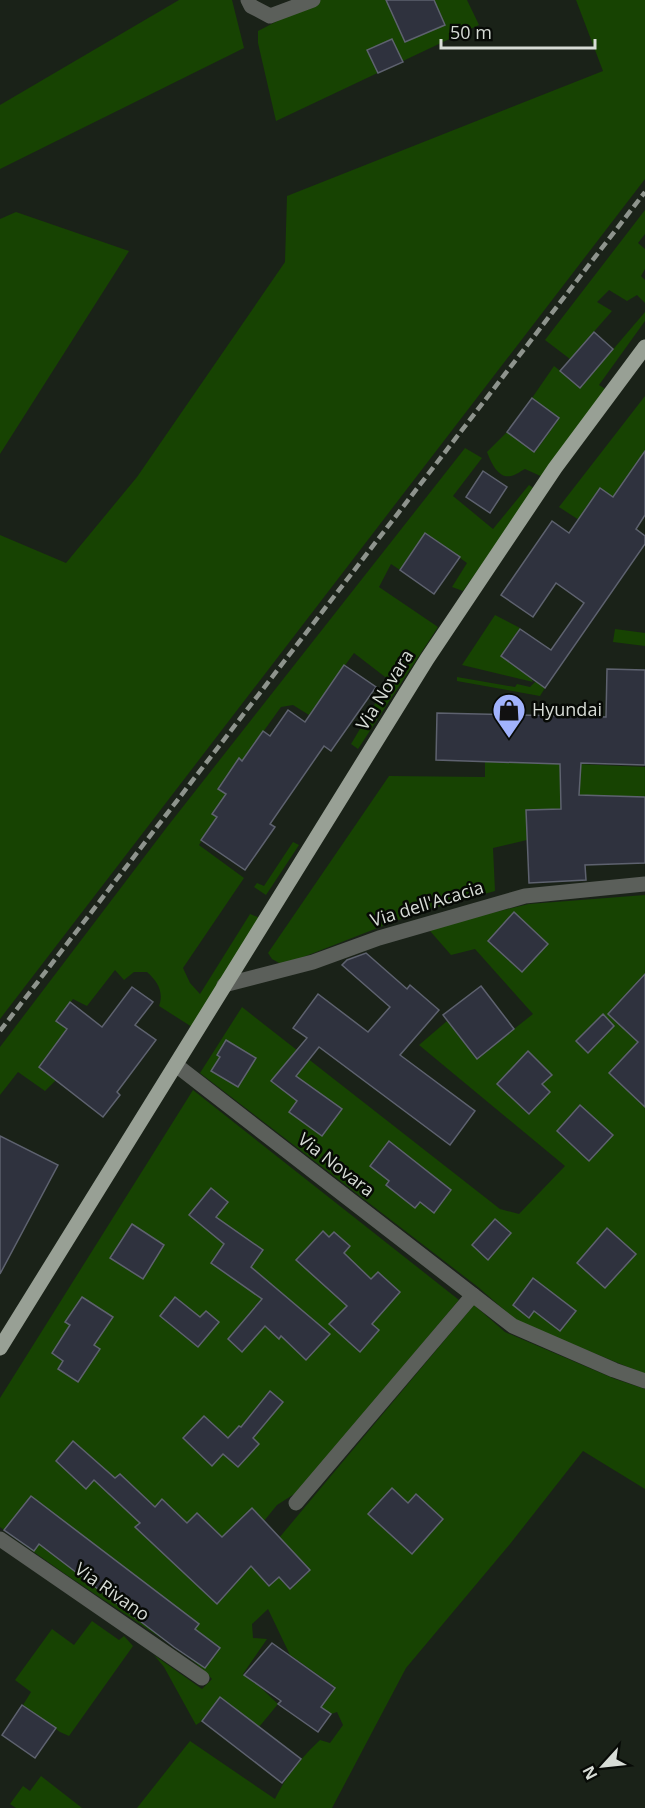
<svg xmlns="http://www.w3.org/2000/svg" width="645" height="1808" viewBox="0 0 645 1808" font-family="'Open Sans',sans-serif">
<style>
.green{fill:#174302}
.building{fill:#2f323e;stroke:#5e626f;stroke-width:1.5}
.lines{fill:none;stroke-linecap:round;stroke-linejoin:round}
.minor{stroke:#5b5f5a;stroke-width:15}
.major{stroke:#98a095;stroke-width:15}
.rail{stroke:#8e948d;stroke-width:4.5;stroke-dasharray:9 4.5;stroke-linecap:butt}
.labels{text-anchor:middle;stroke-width:5;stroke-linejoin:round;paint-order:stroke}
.street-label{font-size:18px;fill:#d7dcd6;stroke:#070a06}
.poi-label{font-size:18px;fill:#d7dcd6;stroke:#070a06;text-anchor:start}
</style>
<rect width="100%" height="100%" fill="#1a2218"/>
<g class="green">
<path d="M179,0H232L244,48L0,169V105Z"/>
<path d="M318,0H467L479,25L276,121L258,43V31Z"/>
<path d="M576,0H645V179L0,1019V535L66,563L137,477L285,262L287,196L603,71Z"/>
<path d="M645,210V234L638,243L645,249V269L641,276L645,280V303L637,295L627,301L609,290L597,302L612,311L570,359L545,340Z"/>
<path d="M16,212L129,251L0,454V219Z"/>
<path d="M645,312V321L599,385L607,390L545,478L525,469C521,471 516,475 511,476C498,479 491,462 487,452L507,432L535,452L559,419L532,398L554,366L581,387Z"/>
<path d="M645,396V483L630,473L613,497L579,520L559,507Z"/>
<path d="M465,448L482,458L453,496L493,529L529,485L535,489L463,591L452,587L467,563L425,533L400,570L391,564L379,587L438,627L358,749L351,744L389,680L354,653L309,715L293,705L281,707L242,761L239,759L218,788L226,794L212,814L217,817L199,845L244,878L183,968L190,983L200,994L250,914L260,918L192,1027L159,1006C164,992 158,982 147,972H134L124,980L115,970L87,1006L73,999L57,1021L67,1029L39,1067L56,1080L45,1091L18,1072L0,1095V1047L167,827Z"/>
<path d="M495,615L520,628L501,656L531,678L533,682L462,665Z"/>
<path d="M615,629L645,633V646L613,642Z"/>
<path d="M457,677L515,687L517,684L530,687L536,681L545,688L540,696L457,681Z"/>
<path d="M485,760L645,767V797L561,795V809L527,840L493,848L495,891L416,913L293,961L281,964L272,959L268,953L389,776L485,777Z"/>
<path d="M293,842L299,845L266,895L254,887L257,883L264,886Z"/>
<path d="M645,895V974L622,999L645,1020V1374L518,1322L478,1287L200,1073L242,1007L500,1209L519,1214L565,1166L419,1045L447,1021L477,1058L533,1014L475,949L451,955L430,931L449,923L529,904Z"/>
<path d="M193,1090L459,1300L299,1491L277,1505L264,1521L279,1538L474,1305L505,1332L615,1379L645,1389V1489L583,1451L510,1544L406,1668L332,1808H137L190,1741L275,1799C286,1776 301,1758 320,1740L330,1743L343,1725L337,1712L331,1714L321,1707L335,1687L290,1655L268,1609L252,1624L253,1638L267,1639L243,1674L260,1687L278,1704L259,1727L220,1698L202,1721L196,1725L164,1667L154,1655L202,1689L212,1679C191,1655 160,1638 134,1620C89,1590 43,1560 0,1527V1398Z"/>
<path d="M92,1621L119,1640L124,1636L133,1646L69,1736L60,1732L23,1705L31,1692L15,1680L52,1629L74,1645Z"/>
<path d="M41,1776L82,1808H16L10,1804L23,1786L30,1791Z"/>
</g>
<g class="building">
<path d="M386,0H434L445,25L405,42Z"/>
<path d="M392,39L403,62L378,73L367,50Z"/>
<path d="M594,332L613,349L580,388L560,371Z"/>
<path d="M532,398L559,418L534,452L507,432Z"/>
<path d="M645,451V515L636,529L645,536V544L545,688L501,656L520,629L551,650L584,603L556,583L533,617L501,595L552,521L569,533L600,488L613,497Z"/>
<path d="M483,471L507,487L490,513L466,497Z"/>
<path d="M425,533L460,557L434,594L400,570Z"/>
<path d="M344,665L376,687L331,751L324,746L270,824L275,827L245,870L201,840L217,817L212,814L226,794L218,789L239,758L242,761L263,731L270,736L288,710L305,722Z"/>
<path d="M607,669L645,670V765L581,763L579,795L645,797V863L585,865L586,880L529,883L526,810L561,809L560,764L436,760L437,713L606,717Z"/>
<path d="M514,912L548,944L522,972L488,941Z"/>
<path d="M366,953L407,989L410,985L439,1010L400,1055L475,1111L450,1145L319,1047L296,1076L342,1109L322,1136L289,1112L297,1101L271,1081L307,1038L293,1028L318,994L368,1032L390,1007L342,965L347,960Z"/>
<path d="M645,974V1107L609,1073L638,1042L608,1014Z"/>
<path d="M481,986L514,1029L477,1059L443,1015Z"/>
<path d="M132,987L153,1002L135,1025L156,1040L117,1092L120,1095L103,1117L39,1067L67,1029L56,1021L70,1002L102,1027Z"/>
<path d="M603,1014L614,1026L588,1053L576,1041Z"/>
<path d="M226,1040L256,1058L238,1087L211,1071L220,1057L217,1055Z"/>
<path d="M528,1051L552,1075L542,1084L550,1092L529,1114L497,1084Z"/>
<path d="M580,1105L613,1135L589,1161L557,1131Z"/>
<path d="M0,1136L58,1165L0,1274Z"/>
<path d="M389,1141L451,1190L434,1213L420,1202L415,1208L386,1185L389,1181L370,1166Z"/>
<path d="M211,1188L228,1202L216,1217L263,1250L251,1267L330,1334L306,1360L281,1336L279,1339L265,1326L242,1352L228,1339L262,1299L211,1263L224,1244L189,1215Z"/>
<path d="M495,1219L511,1233L488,1260L472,1245Z"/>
<path d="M132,1224L164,1245L143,1279L110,1258Z"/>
<path d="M607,1228L636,1254L605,1288L577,1263Z"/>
<path d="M323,1231L329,1237L334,1232L350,1246L344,1253L371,1279L378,1272L400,1292L372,1324L379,1330L360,1352L329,1324L347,1306L296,1260Z"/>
<path d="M533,1278L576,1311L560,1331L534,1311L529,1318L513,1305Z"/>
<path d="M82,1297L113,1317L94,1345L100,1349L78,1382L58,1369L63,1361L52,1353L70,1325L65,1322Z"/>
<path d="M175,1297L200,1317L206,1311L219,1322L198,1347L160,1316Z"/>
<path d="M270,1391L283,1402L253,1438L259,1444L238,1467L223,1454L212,1466L183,1438L204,1416L228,1438L239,1426L241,1427Z"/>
<path d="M73,1441L115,1478L120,1474L155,1507L162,1499L187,1523L197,1513L222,1537L252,1508L310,1570L290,1589L279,1577L269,1586L251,1566L217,1604L135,1527L140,1523L94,1480L86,1489L56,1461Z"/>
<path d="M392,1488L408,1503L416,1494L443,1519L412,1554L368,1514Z"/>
<path d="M31,1496L199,1624L195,1629L220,1648L205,1668L174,1647L39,1544L34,1551L4,1530Z"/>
<path d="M272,1643L335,1688L321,1707L331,1714L318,1732L278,1704L281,1701L244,1675Z"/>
<path d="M220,1697L301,1759L282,1783L202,1721Z"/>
<path d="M22,1705L56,1728L35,1758L2,1735Z"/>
</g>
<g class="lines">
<g class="minor">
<path d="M248,0L251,6L270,16L313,0"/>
<path d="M224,985L313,962L379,938L525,896L645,884"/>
<path d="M176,1065L513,1326L614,1370L645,1381"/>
<path d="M296,1503L473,1295"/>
<path d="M0,1539L202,1678"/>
</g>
<path class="major" d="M0,1348L427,659L555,468L645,347"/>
<path class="rail" d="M0,1031L645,192"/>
</g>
<defs>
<symbol id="shop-pin" viewBox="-11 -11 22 30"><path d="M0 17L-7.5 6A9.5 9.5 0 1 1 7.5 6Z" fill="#a1b3fd" stroke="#070a06"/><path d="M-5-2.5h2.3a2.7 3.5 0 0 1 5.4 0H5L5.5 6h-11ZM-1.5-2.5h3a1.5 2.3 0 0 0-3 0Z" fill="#111"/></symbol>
</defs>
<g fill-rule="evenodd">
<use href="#shop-pin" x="490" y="691" width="38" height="52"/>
</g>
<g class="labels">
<g class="street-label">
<text transform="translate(385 690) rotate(-58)" y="6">Via Novara</text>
<text transform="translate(427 904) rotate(-17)" y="6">Via dell'Acacia</text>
<text transform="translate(336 1165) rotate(38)" y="6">Via Novara</text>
<text transform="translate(112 1592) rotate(35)" y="6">Via Rivano</text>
</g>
<g class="poi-label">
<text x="532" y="716">Hyundai</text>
</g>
</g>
<g transform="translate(603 1766) rotate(243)" stroke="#070a06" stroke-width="4.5" paint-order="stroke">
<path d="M0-4.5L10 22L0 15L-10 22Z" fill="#d7dcd6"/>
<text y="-9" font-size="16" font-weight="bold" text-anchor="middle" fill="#d7dcd6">N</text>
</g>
<path d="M441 39v9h154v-9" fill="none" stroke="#d7dcd6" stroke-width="3"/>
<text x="450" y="39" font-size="18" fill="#d7dcd6" stroke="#070a06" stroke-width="4.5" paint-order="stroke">50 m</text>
</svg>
